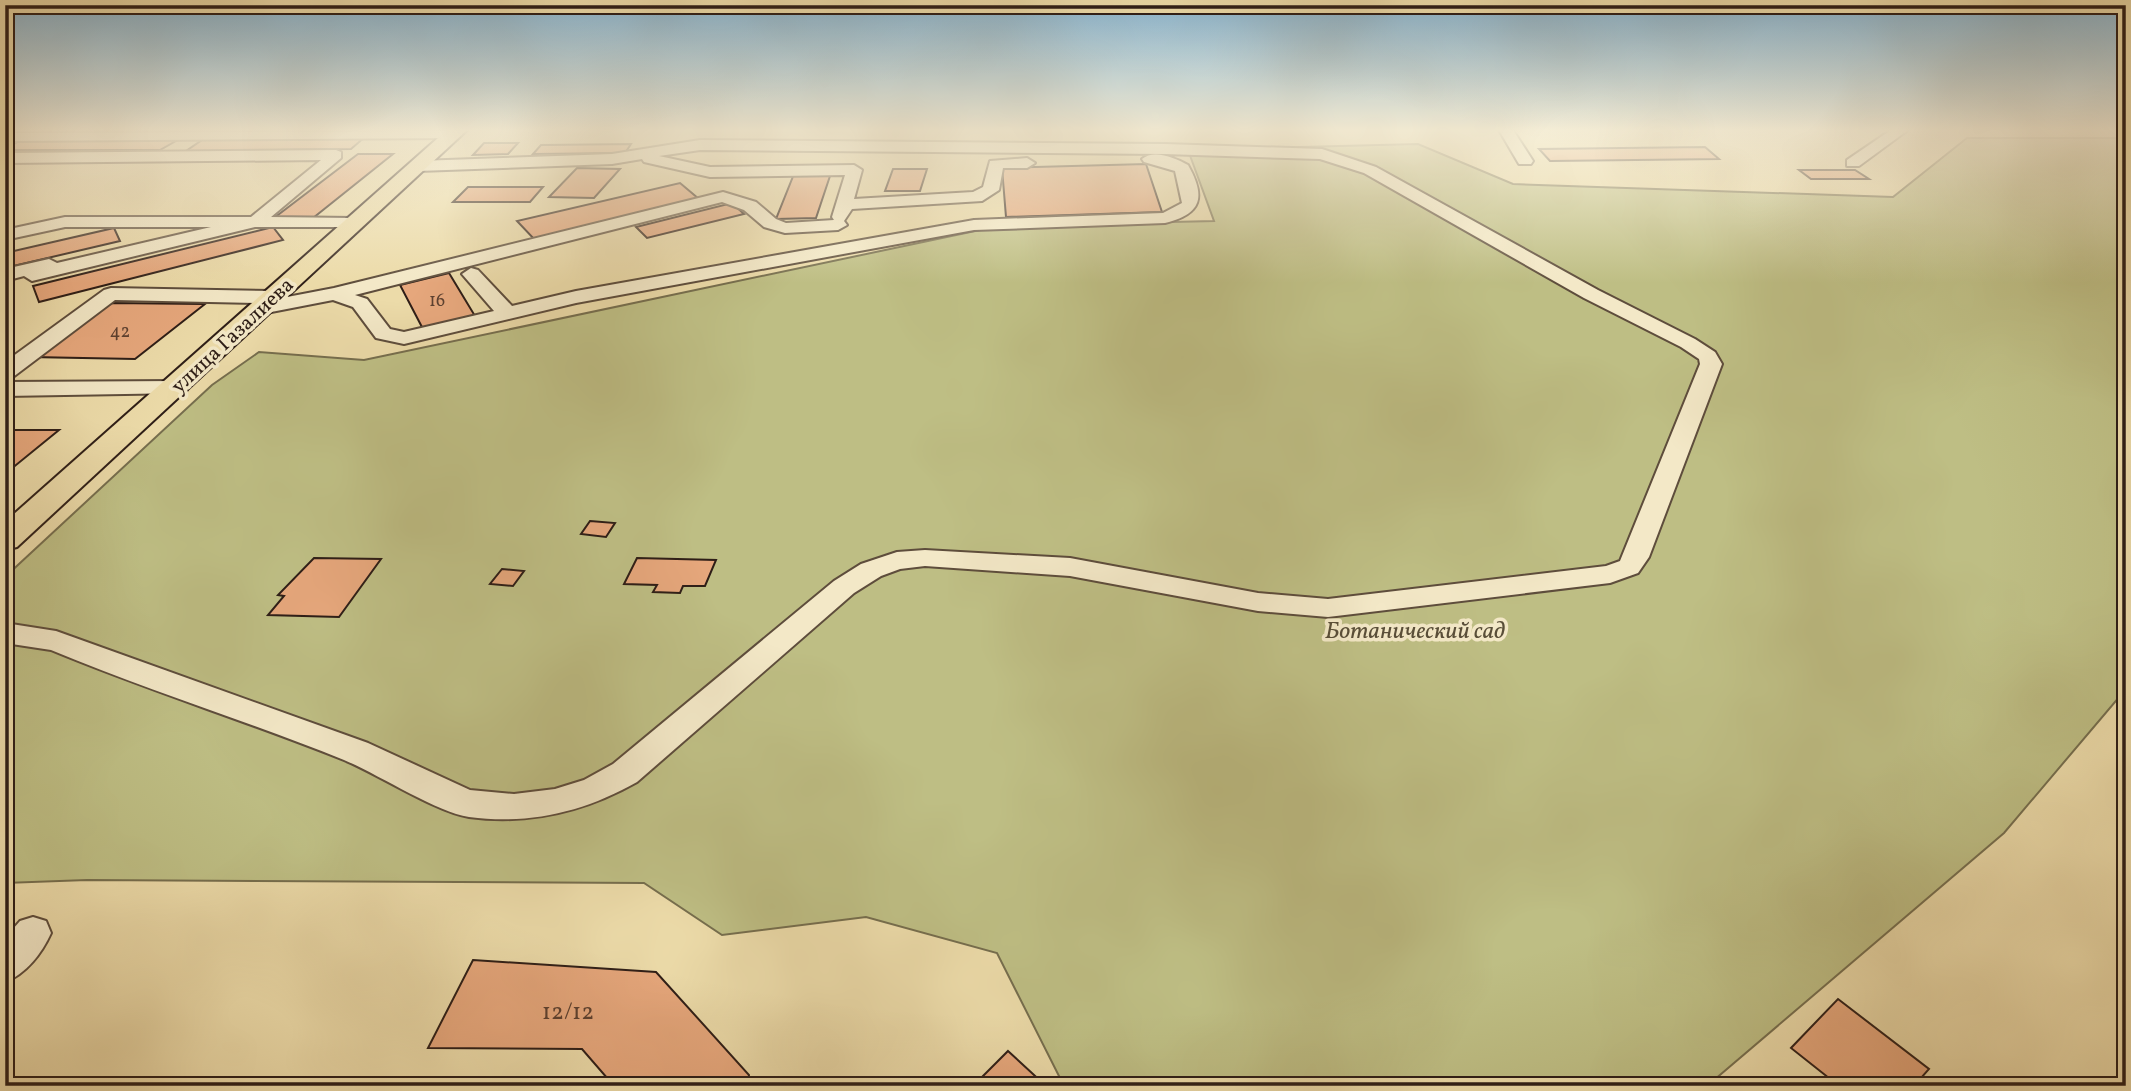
<svg xmlns="http://www.w3.org/2000/svg" width="2131" height="1091" viewBox="0 0 2131 1091" font-family="Vollkorn,serif">
<style>
.green{fill:#bebe84;stroke:#766e4e;stroke-width:2}
.building{fill:#e6a77c;stroke:#2e1e17;stroke-width:2}
.lines{fill:none;stroke-linecap:round;stroke-linejoin:round}
.minor-casing{stroke:#5e4d3c;stroke-width:4}
.major-casing{stroke:#2e1e17;stroke-width:4}
.minor{fill:#f3e8c7;fill-rule:evenodd}
.major{fill:#ecdba9;fill-rule:evenodd}
.labels{text-anchor:middle;stroke-width:7;stroke-linejoin:round;paint-order:stroke}
.far-number-label{font-size:18px;fill:#5c4030}
.far-street-label{font-size:21px;fill:#2e1e17;stroke:#f3e8c7}
.park-label{font-size:24px;font-style:italic;fill:#594e38;stroke:#f3e8c7}
.near-number-label{font-size:24px;fill:#5c4030}
</style>
<rect width="100%" height="100%" fill="#ecdba9"/>
<filter id="stains"><feTurbulence type="fractalNoise" baseFrequency=".00286" numOctaves="4"/><feColorMatrix values="0 0 0 0 .2 0 0 0 0 .09 0 0 0 0 .02 0 0 0 .5 -.17"/></filter>
<radialGradient id="worn" r=".72"><stop offset=".6" stop-color="#630" stop-opacity="0"/><stop offset="1" stop-color="#630" stop-opacity=".3"/></radialGradient>
<path class="green" d="M1967,138H2126V696H2120L2004,833L1707,1086H1064L997,953L866,917L722,935L644,883L87,880L5,883V577L212,385L259,352L364,360L999,226L1214,221L1188,150L1418,144L1513,184L1893,197Z"/>
<g class="building">
<path d="M366,136L351,149L186,151L205,138Z"/>
<path d="M25,137L181,138L160,150H5Z"/>
<path d="M484,143H518L508,154L473,155Z"/>
<path d="M631,144L625,153L533,154L541,145Z"/>
<path d="M1705,147L1719,159L1550,161L1539,149Z"/>
<path d="M358,154H393L313,218H274Z"/>
<path d="M1146,164L1162,212L1006,217L1002,168Z"/>
<path d="M577,168L620,169L594,198L549,197Z"/>
<path d="M893,169H927L920,191H885Z"/>
<path d="M1799,170H1855L1869,179H1811Z"/>
<path d="M831,173L816,218L776,219L794,174Z"/>
<path d="M680,183L699,199L534,239L517,221Z"/>
<path d="M468,187H543L530,202H453Z"/>
<path d="M732,203L744,214L647,238L636,227Z"/>
<path d="M273,227L283,240L39,302L33,286Z"/>
<path d="M114,228L120,241L5,268V253Z"/>
<path d="M449,273L475,316L423,329L400,285Z"/>
<path d="M110,303L205,304L135,359L32,357Z"/>
<path d="M10,430H59L5,474V433Z"/>
<path d="M590,521L615,523L606,537L581,534Z"/>
<path d="M314,558L381,559L339,617L268,615L284,596L278,595Z"/>
<path d="M637,558L716,560L705,586H683L680,593L653,592L657,585L624,584Z"/>
<path d="M502,569L524,571L513,586L490,584Z"/>
<path d="M473,960L656,972L749,1075L747,1086H614L582,1049L428,1048Z"/>
<path d="M1838,999L1929,1069L1914,1086H1839L1791,1048Z"/>
<path d="M1008,1051L1046,1086H973Z"/>
</g>
<g class="lines">
<defs>
<g id="minor">
<path d="M1499,130H1513L1533,161L1531,164H1519Z"/>
<path d="M1891,130H1908L1859,166H1847V160Z"/>
<path d="M452,131L457,132V138L5,141V133Z"/>
<path d="M700,140L1165,144L1322,149L1376,167L1598,290L1695,339L1715,352L1722,364L1649,557L1638,573L1610,583L1328,617L1258,611L1070,576L925,566L900,569L881,576L854,593L637,782C584,812 530,825 469,817C436,812 378,774 344,760C247,721 147,690 51,650L5,643V623L56,631L368,743L470,790L514,794L555,789L584,780L613,764L834,581L861,564L897,552L925,550L1070,558L1258,593L1328,599L1606,566L1620,561L1700,364L1699,359L1681,347L1584,298L1364,173L1320,159L1165,154L700,150L659,156L710,167L854,165L862,170L854,199L973,192L983,187L990,161L1027,158L1035,163L1027,168H1003L999,190L982,201L852,209L844,221L847,225L838,230L785,233L764,227L744,210L722,202L355,295L367,299L390,329L404,332L494,311L462,274L471,268L478,270L512,306L576,291L974,220L1163,213L1182,203L1175,171L1144,162L1142,159C1154,149 1175,158 1188,165C1206,197 1202,214 1165,223L974,230L576,303L404,344L376,338L353,307L333,300L261,314L251,308L259,303L115,300L13,377L5,378V362L104,290L111,288L273,291L280,293L282,298L334,288L723,192L756,202L776,219L786,223L834,220L832,217L845,175L710,177L644,162L642,159L612,164L418,171L410,166L418,161L612,154Z"/>
<path d="M336,150L341,152V158L271,217L353,218L359,219L362,223L359,227H255L32,281L24,276L5,281V269L49,259L57,263L211,227H65L5,240V230L65,217H251L321,160L5,163V153Z"/>
<path d="M177,381L188,388L185,393L5,396V382Z"/>
<path d="M33,917L46,921L51,933C42,953 26,974 5,982V938L20,921Z"/>
</g>
<path id="major" d="M447,130H467L17,547L5,550V522Z"/>
</defs>
<use href="#minor" class="minor-casing"/>
<use href="#major" class="major-casing"/>
<use href="#minor" class="minor"/>
<use href="#major" class="major"/>
</g>
<linearGradient id="sky" x2="0" y2="1"><stop stop-color="#89b6d2"/><stop offset="0.46" stop-color="#f6efd8"/><stop offset="1" stop-color="#f6efd8" stop-opacity="0"/></linearGradient>
<rect width="2131" height="283" fill="url(#sky)"/>
<g class="labels">
<g class="far-number-label">
<text x="437" y="306">16</text>
<text x="120" y="337">42</text>
</g>
<g class="far-street-label">
<text transform="translate(232 335) rotate(-43)" y="7">улица Газалиева</text>
</g>
<g class="park-label">
<text x="1415" y="638">Ботанический сад</text>
</g>
<g class="near-number-label">
<text x="568" y="1019">12/12</text>
</g>
</g>
<rect width="2131" height="1091" fill="none" stroke="#ecdba9" stroke-width="28"/>
<rect x="7" y="7" width="2117" height="1077" fill="none" stroke="#2e1e17" stroke-width="3.5"/>
<rect x="14" y="14" width="2103" height="1063" fill="none" stroke="#2e1e17" stroke-width="2"/>
<rect width="100%" height="100%" filter="url(#stains)"/>
<rect width="100%" height="100%" fill="url(#worn)"/>
</svg>
